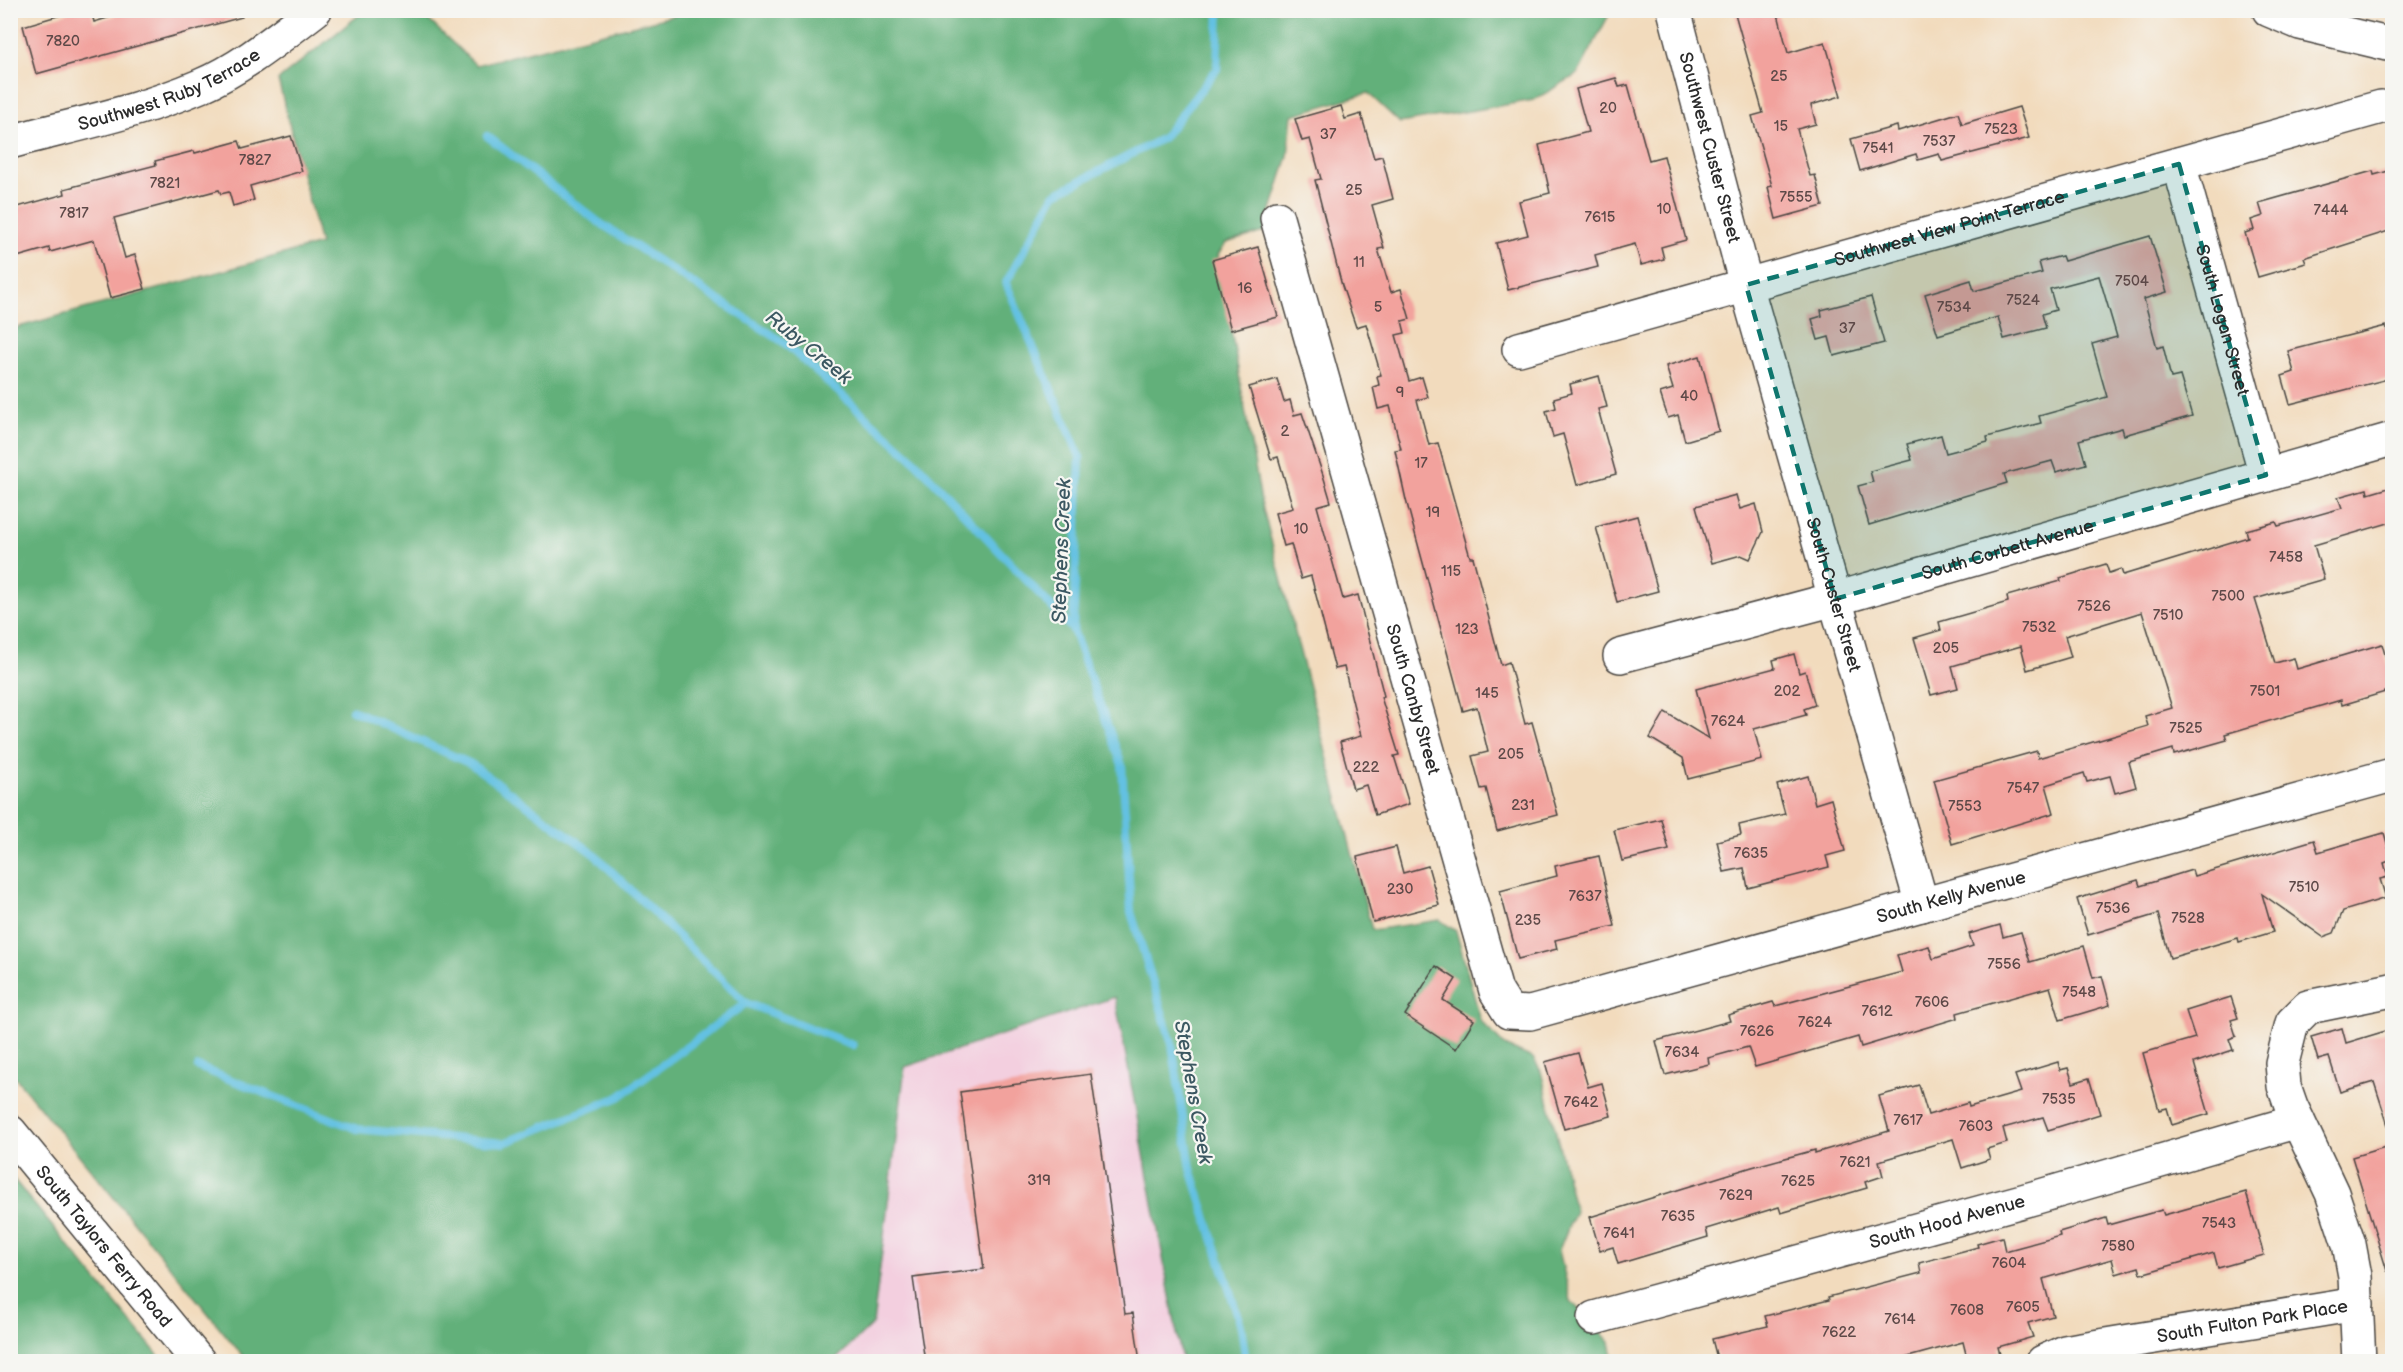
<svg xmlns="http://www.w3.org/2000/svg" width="2403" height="1372" viewBox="0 0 2403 1372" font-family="'Balsamiq Sans',sans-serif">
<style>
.built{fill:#f3cfdf}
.forest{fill:#62b07a;stroke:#466e52;stroke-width:1.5}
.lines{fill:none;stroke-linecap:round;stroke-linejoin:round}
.stream{stroke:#64c1e2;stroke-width:8}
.building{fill:#f2a29d}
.minor-casing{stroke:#494541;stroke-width:36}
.major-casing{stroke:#494541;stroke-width:36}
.highway-casing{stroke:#494541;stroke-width:36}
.minor{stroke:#fff;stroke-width:33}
.major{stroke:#fff;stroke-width:33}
.highway{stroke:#fff;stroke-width:33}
.marked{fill:#0f766e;fill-opacity:0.2;stroke:#0f766e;stroke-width:4.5;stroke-dasharray:12 8;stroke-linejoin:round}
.labels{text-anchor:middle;stroke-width:4.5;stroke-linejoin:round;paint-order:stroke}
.number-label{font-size:15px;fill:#5d4948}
.street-label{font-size:18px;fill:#2b2b2b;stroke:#f6f6f2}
.water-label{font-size:20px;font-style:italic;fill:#3c5862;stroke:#f6f6f2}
</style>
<rect width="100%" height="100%" fill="#f6f6f2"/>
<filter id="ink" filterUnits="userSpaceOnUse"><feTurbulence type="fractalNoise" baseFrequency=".0167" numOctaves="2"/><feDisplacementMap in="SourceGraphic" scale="12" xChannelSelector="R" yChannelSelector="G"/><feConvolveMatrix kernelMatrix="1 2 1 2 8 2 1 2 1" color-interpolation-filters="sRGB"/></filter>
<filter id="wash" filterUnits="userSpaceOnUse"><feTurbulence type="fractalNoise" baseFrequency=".008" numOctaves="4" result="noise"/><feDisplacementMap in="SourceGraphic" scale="24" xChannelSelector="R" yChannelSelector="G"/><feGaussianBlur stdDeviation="1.35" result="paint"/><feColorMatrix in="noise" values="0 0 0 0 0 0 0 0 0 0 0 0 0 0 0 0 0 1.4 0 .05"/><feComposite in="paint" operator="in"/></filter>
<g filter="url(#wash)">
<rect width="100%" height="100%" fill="#f2dbbd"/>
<path class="built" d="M1115,997L1182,1361L834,1362L873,1324L905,1067Z"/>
<g class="forest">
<path d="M696,10L1611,11L1578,74L1534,100L1400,123L1368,93L1292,115L1288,156L1264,232L1226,243L1218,255L1261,501L1372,930L1440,920L1456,931L1481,1021L1505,1046L1533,1058L1541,1071L1575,1211L1559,1250L1571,1301L1610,1342L1614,1361H1182L1115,997L905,1067L873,1324L834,1361H247L11,1072V329L320,244L278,80L364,11H419L476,65Z"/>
<path d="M10,1176H11L163,1361H11Z"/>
</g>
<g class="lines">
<g class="stream">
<path d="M1219,10L1217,69L1163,138L1055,194L1006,283L1080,457L1073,630L1122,765L1131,912L1172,1044L1191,1169L1241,1326L1246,1362"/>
<path d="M487,136L597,221L783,342L912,458L1073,630"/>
<path d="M352,710L471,764L594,854L746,1003"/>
<path d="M198,1067L357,1129L504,1143L619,1097L746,1003L853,1045"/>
</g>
</g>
<g id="blocks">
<g class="building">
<path d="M78,10H91L94,22L134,10H241L242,17L36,74L23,26Z"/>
<path d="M1734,10H1770L1772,15L1778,14L1788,53L1825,42L1841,96L1811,105L1816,124L1797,129L1810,176L1815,175L1823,206L1776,219L1768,187L1772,186L1752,116L1763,113Z"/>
<path d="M1616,78L1619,87L1628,85L1649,160L1664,156L1686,240L1661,247L1664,259L1641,265L1635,244L1595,255L1598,267L1508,290L1496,243L1528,235L1519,201L1550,193L1539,145L1588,132L1576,89Z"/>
<path d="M1341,106L1345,119L1361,114L1374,158L1382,156L1393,199L1372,205L1384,248L1378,249L1391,292L1401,289L1410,319L1402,321L1405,333L1396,335L1409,381L1422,377L1428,397L1417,400L1429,445L1438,443L1470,557H1473L1501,665L1509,662L1525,724L1532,722L1558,815L1497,831L1486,788L1481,789L1472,756L1488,752L1477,707L1463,711L1406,500L1395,450L1401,449L1390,406L1378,409L1373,387L1379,385L1377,376L1381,375L1366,324L1356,327L1342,286L1315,180L1321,179L1310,139L1302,141L1295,119Z"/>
<path d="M2019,107L2029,138L1942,161L1939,154L1918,160L1916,154L1860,171L1851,139L1897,126L1898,131L1958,113L1962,124Z"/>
<path d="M291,136L302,171L250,186L254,200L233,206L229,192L221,194L219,190L114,218L125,258L135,255L145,289L110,298L94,240L50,252L49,248L10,259V209L65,194L64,189L156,165L155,161L194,151L195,153L239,141L242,149Z"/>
<path d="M2392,170V230L2304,258L2306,263L2258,277L2245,233L2254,230L2251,220L2263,216L2259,203L2373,171L2374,175Z"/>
<path d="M2150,236L2167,292L2144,299L2157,348L2163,346L2171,378L2180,376L2192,416L2124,435L2122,428L2079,440L2086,464L2056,472L2052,461L2004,474L2007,483L1869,525L1858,486L1873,482L1870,471L1912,460L1907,444L1941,435L1946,453L1988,442L1987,437L2041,423L2039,416L2107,397L2092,344L2117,337L2099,276L2050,289L2056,310L2042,314L2046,328L2004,339L1998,317L1938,335L1925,294L1971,280L1974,291L2042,273L2039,262L2062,256L2064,261Z"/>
<path d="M1258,247L1278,317L1231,330L1212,260Z"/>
<path d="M1871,297L1884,343L1834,356L1829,337L1818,340L1812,319L1822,316L1821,310Z"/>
<path d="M2386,326L2392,351V378L2290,404L2282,376L2294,372L2288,351Z"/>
<path d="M1700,356L1719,431L1685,441L1678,415L1668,418L1660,393L1673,389L1666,366Z"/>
<path d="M1599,376L1607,407L1598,409L1616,474L1577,485L1563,434L1553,437L1546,411L1556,408L1554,398L1572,393L1570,384Z"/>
<path d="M1277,379L1284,402L1290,400L1294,415L1302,413L1323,475L1331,502L1317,506L1343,599L1358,595L1384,696L1381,697L1399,755L1394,756L1409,804L1375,815L1366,785L1353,789L1340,742L1361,736L1344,667L1335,669L1311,576L1301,579L1291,544L1284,546L1275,513L1293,508L1278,457L1271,459L1249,387Z"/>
<path d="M2392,487V522L2314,545L2324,579L2255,599L2275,663L2294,658L2297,669L2382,644L2392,679V690L2342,705L2341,700L2225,734L2227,740L2174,755L2173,749L2129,762L2136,787L2115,793L2110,776L2087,782L2084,773L2046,785L2054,813L1952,844L1934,780L2037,751L2038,758L2148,726L2145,716L2172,708L2142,612L2065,636L2071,657L2027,670L2021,646L1952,666L1958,688L1931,695L1914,638L1941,630L1939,622L2008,602L2007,596L2061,581L2060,578L2106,564L2109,573L2121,569L2123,575L2248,537L2246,530L2276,522L2278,526L2342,508L2338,497L2367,489L2368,494Z"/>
<path d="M1736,495L1740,509L1756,504L1763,532L1750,559L1741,555L1712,563L1696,506Z"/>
<path d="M1637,516L1658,591L1617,602L1596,527Z"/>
<path d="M1794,654L1799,673L1805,671L1815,705L1804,709L1806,715L1754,729L1762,760L1688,779L1683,758L1650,738L1665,712L1709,739L1696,689L1775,668L1773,660Z"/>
<path d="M1808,776L1815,804L1831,799L1845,851L1826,856L1829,867L1748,888L1744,868L1724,872L1717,841L1741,835L1739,825L1785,814L1777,785Z"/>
<path d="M1661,819L1669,850L1622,861L1614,830Z"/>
<path d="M2384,833L2392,860L2384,863L2388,877L2380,879L2386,898L2343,911L2334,933L2323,937L2262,894L2273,932L2239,942L2238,938L2170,958L2158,914L2088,935L2077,899L2138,880L2140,886L2192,870L2194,876L2314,840L2318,852Z"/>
<path d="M1396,847L1403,873L1428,866L1439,905L1373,922L1357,857Z"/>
<path d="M1599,856L1615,926L1555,940L1557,949L1518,959L1500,891L1557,876L1555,866Z"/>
<path d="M2000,925L2003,937L2021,932L2030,962L2084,946L2093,978L2102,976L2110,1005L2060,1020L2050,987L1957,1013L1958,1018L1861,1047L1858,1037L1755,1067L1748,1047L1708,1058L1709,1064L1665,1075L1656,1041L1730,1021L1728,1015L1773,1002L1775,1006L1902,972L1897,955L1929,946L1933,959L1973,946L1969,934Z"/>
<path d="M1436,966L1456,979L1443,1000L1474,1020L1456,1049L1405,1015Z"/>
<path d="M2231,997L2238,1018L2231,1020L2236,1036L2229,1039L2233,1050L2194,1063L2209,1114L2172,1125L2167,1108L2159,1110L2143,1053L2195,1038L2186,1011Z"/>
<path d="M2342,1028L2346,1043L2389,1030L2392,1044V1124L2388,1125L2374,1082L2340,1092L2329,1057L2318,1060L2311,1037Z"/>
<path d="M1578,1053L1588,1087L1602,1083L1611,1116L1564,1129L1545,1062Z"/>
<path d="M2058,1062L2060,1070L2068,1068L2073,1083L2089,1078L2100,1114L2048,1130L2043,1117L2003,1128L2007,1143L1987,1149L1990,1159L1962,1168L1953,1139L1879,1161L1883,1176L1865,1182L1867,1188L1781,1213L1779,1207L1706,1229L1708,1237L1618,1264L1613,1247L1600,1251L1590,1217L1752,1167L1815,1150V1153L1889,1131L1879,1096L1919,1085L1928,1115L1968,1103L1969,1107L2021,1092L2015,1075Z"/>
<path d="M1091,1074L1125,1314L1133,1313L1140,1362H925L913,1278L984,1269L960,1092Z"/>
<path d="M2392,1145V1270L2387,1271L2352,1157Z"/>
<path d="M2246,1192L2264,1255L2218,1268L2214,1253L2141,1274L2139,1267L2116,1274L2112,1259L2043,1279L2053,1316L2028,1323L2033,1337L1998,1347L2002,1362H1968L1963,1342L1890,1362H1755L1753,1355L1718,1362L1712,1339L1768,1326L1765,1316L1829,1300L1828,1297L1921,1273L1919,1263L1978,1247L1977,1244L2002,1237L2005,1251L2060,1236L2059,1232L2106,1218L2108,1225L2162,1210L2164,1215Z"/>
</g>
</g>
</g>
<g filter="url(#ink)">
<use href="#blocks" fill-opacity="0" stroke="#494541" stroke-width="1.5"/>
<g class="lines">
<defs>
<g id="minor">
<path id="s1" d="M1674,10L1746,285L1922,905"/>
<path id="s2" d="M10,142C73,125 140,112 200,86C242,68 278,38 315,10"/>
<path id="s3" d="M2179,164L2266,475"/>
<path id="s4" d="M1277,218L1496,991L1509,1012L1530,1013L2392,775"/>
<path id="s5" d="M1519,349L2381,107"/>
<path id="s6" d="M1620,656L1835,599L2392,439"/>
<path id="s7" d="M1594,1318L2037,1197L2298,1121"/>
<path id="s8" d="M2043,1362L2065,1352L2081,1349L2357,1304"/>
<path d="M2359,1362L2355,1276L2349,1244L2332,1193L2291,1106L2284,1086L2282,1063L2292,1023L2308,1007L2392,990"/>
</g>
<g id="major">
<path id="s9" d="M10,1132L199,1362"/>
</g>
<path id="highway" d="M2269,10L2300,23L2392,45"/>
</defs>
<use href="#minor" class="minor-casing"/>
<use href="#major" class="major-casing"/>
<use href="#highway" class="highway-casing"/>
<use href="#minor" class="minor"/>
<use href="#major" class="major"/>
<use href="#highway" class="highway"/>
</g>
</g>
<path class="marked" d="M2179,164L2266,475L1835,599L1746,285Z"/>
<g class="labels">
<g class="number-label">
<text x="63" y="46">7820</text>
<text x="1779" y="81">25</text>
<text x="1608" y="113">20</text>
<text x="1781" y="131">15</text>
<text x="2001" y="134">7523</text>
<text x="1328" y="139">37</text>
<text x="1939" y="146">7537</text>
<text x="1878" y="153">7541</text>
<text x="255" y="165">7827</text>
<text x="165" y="188">7821</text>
<text x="1354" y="195">25</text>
<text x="1796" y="202">7555</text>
<text x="1664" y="214">10</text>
<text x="2331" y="215">7444</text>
<text x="74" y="218">7817</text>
<text x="1600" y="222">7615</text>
<text x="1359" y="267">11</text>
<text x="2132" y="286">7504</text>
<text x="1245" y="293">16</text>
<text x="2023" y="305">7524</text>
<text x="1378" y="312">5</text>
<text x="1954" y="312">7534</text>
<text x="1847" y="333">37</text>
<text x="1400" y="397">9</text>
<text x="1689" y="401">40</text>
<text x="1285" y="436">2</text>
<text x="1421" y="468">17</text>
<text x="1433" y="517">19</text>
<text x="1301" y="534">10</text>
<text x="2286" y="562">7458</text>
<text x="1451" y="576">115</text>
<text x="2228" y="601">7500</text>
<text x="2094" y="611">7526</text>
<text x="2168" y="620">7510</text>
<text x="2039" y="632">7532</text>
<text x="1467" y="634">123</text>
<text x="1946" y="653">205</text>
<text x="1787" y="696">202</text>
<text x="2265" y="696">7501</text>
<text x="1487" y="698">145</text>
<text x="1728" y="726">7624</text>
<text x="2186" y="733">7525</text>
<text x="1511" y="759">205</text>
<text x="1366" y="772">222</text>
<text x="2023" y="793">7547</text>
<text x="1523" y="810">231</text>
<text x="1965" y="811">7553</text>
<text x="1751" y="858">7635</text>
<text x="2304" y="892">7510</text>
<text x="1400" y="894">230</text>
<text x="1585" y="901">7637</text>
<text x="2113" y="913">7536</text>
<text x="2188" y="923">7528</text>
<text x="1528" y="925">235</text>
<text x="2004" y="969">7556</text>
<text x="2079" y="997">7548</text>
<text x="1932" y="1007">7606</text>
<text x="1877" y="1016">7612</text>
<text x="1815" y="1027">7624</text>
<text x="1757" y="1036">7626</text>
<text x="1682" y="1057">7634</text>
<text x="2059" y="1104">7535</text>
<text x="1581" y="1107">7642</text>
<text x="1908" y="1125">7617</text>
<text x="1976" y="1131">7603</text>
<text x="1855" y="1167">7621</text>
<text x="1039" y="1185">319</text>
<text x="1798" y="1186">7625</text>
<text x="1736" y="1200">7629</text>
<text x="1678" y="1221">7635</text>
<text x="2219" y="1228">7543</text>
<text x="1619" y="1238">7641</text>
<text x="2118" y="1251">7580</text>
<text x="2009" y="1268">7604</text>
<text x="2023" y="1312">7605</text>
<text x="1967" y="1315">7608</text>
<text x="1900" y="1324">7614</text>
<text x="1839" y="1337">7622</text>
</g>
<g class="street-label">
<text dy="6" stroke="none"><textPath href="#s2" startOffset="168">Southwest Ruby Terrace</textPath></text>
<text dy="6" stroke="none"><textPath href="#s1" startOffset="142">Southwest Custer Street</textPath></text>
<text dy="6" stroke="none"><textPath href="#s5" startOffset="447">Southwest View Point Terrace</textPath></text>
<text dy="6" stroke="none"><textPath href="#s3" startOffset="162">South Logan Street</textPath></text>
<text dy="6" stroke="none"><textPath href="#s6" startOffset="402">South Corbett Avenue</textPath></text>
<text dy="6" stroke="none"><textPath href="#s1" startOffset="606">South Custer Street</textPath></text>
<text dy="6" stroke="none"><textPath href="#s4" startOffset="500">South Canby Street</textPath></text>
<text dy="6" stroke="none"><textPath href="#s4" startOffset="1286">South Kelly Avenue</textPath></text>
<text dy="6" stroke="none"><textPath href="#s7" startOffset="366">South Hood Avenue</textPath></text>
<text dy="6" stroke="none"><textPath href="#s9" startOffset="148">South Taylors Ferry Road</textPath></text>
<text dy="6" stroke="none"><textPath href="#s8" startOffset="214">South Fulton Park Place</textPath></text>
</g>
<g class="water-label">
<text transform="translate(809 347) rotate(39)" y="7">Ruby Creek</text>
<text transform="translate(1061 551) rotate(-88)" y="7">Stephens Creek</text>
<text transform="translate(1194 1092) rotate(80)" y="7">Stephens Creek</text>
</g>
</g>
<rect width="2403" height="1372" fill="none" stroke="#f6f6f2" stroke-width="36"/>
</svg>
